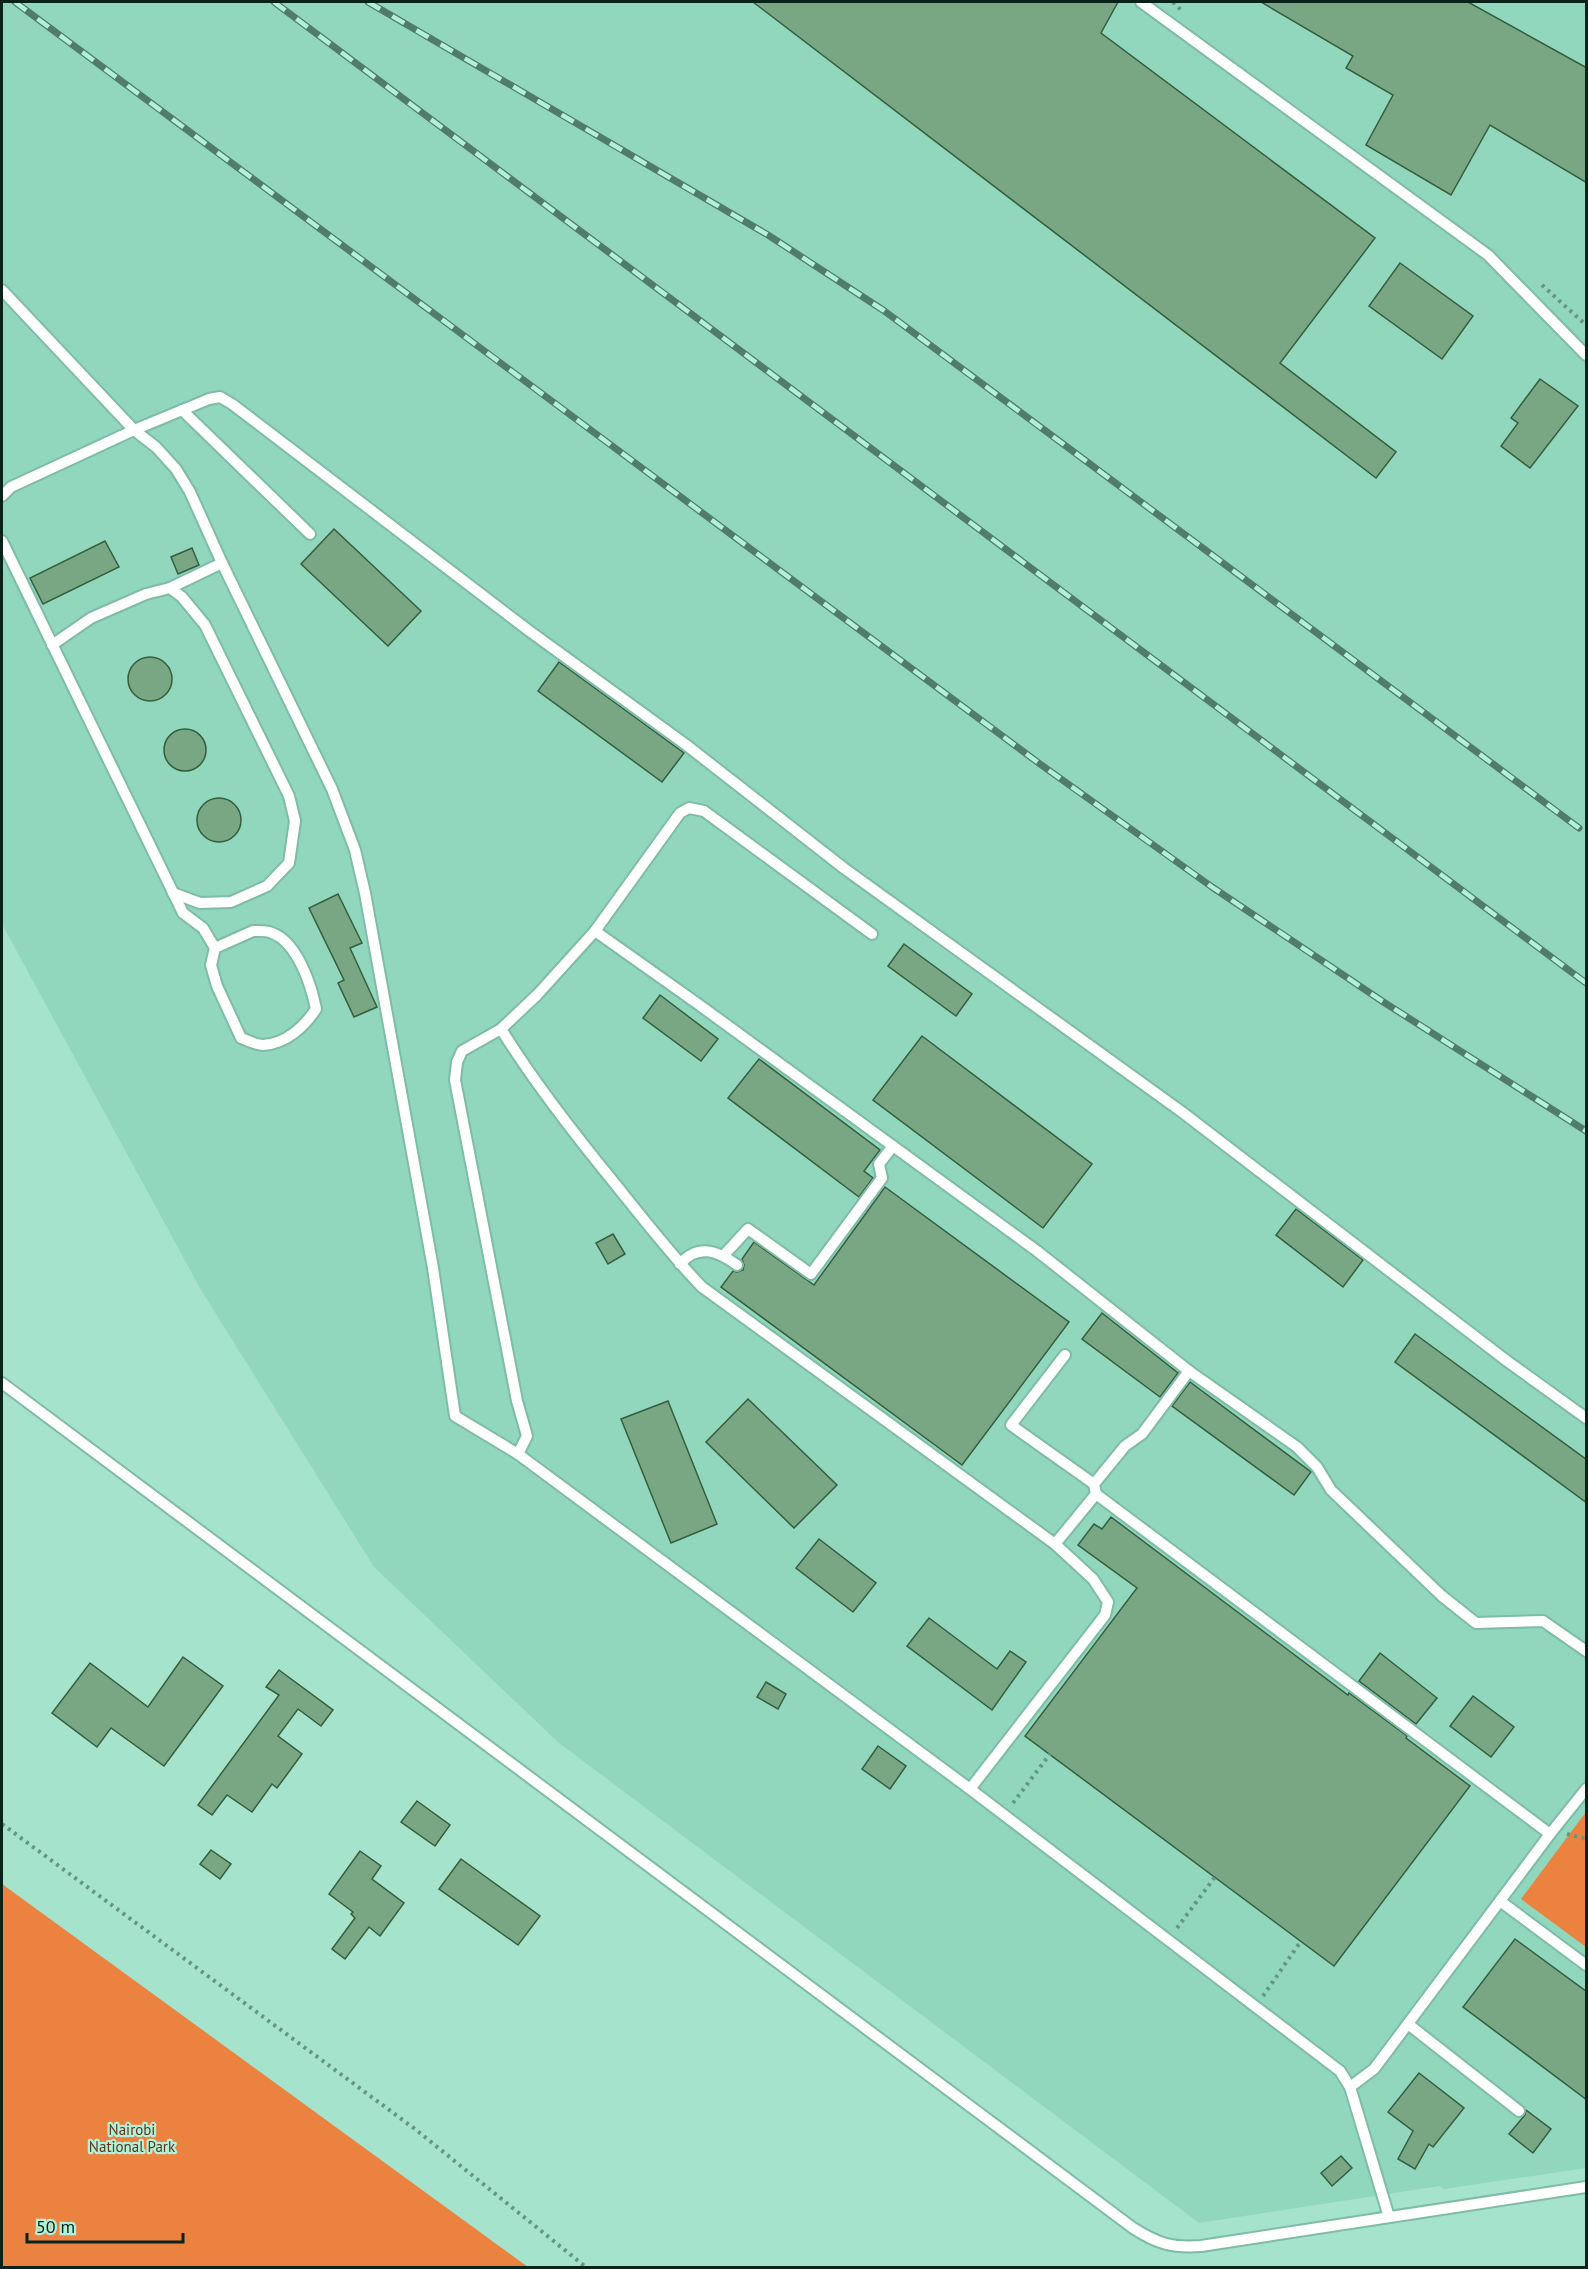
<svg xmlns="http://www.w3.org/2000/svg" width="1588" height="2269" viewBox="0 0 1588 2269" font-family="'PT Sans',sans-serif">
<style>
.built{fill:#90d7be}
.green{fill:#ec823f}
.building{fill:#7aa783;stroke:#345e3d;stroke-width:1.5}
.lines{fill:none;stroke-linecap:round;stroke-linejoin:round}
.lane-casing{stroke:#7ebca6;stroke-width:14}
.path{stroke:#669584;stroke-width:4;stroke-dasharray:3 4.5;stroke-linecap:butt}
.lane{stroke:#fff;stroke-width:10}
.rail-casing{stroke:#517b6c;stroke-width:7}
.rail{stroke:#b1f0d9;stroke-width:4.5;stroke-dasharray:14;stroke-linecap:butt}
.labels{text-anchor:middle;stroke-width:4.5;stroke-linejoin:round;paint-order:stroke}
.park-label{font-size:15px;fill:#603418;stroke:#b1f0d9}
</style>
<rect width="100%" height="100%" fill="#a5e3cc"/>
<path class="built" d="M2,2H1586V2168L1444,2189L1440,2186L1199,2223L559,1743L374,1567L201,1290L2,924Z"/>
<g class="green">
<path d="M1586,1812V1947L1521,1899Z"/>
<path d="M2,1884L528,2267H2Z"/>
</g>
<g class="building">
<path d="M753,2H1118L1101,33L1375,238L1280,363L1396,452L1376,478Z"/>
<path d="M1261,2H1468L1587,68V183L1490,125L1451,195L1366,145L1393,95L1346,68L1353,56Z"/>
<path d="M1400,263L1473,316L1442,359L1369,306Z"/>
<path d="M1540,379L1578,406L1530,468L1501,446L1518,423L1511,418Z"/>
<path d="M334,529L421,611L388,646L301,564Z"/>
<path d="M105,541L119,567L43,604L30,578Z"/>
<path d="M192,548L199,565L178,574L171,557Z"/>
<circle cx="150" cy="679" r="22"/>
<path d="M559,662L684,753L662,782L538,691Z"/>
<circle cx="185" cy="750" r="21"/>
<circle cx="219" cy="820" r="22"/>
<path d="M338,894L362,943L350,948L377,1007L354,1017L338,983L344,980L309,908Z"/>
<path d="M904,944L972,994L956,1016L888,966Z"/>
<path d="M660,995L718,1039L701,1061L643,1018Z"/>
<path d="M922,1036L1092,1164L1043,1228L873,1100Z"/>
<path d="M759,1059L880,1150L864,1171L873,1178L859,1197L728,1098Z"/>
<path d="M885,1187L1069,1322L962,1465L721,1287L733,1271L737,1272L743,1270L744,1265L742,1259L754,1242L814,1285Z"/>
<path d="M1296,1209L1363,1260L1343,1287L1276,1235Z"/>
<path d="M613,1234L625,1254L608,1264L596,1243Z"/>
<path d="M1102,1313L1178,1373L1160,1397L1082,1339Z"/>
<path d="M1415,1334L1587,1460V1503L1395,1362Z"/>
<path d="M1190,1382L1311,1472L1294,1495L1172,1406Z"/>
<path d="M748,1399L837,1485L794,1528L706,1442Z"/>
<path d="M668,1401L717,1524L671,1543L621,1419Z"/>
<path d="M1111,1517L1348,1695L1349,1693L1407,1736L1406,1738L1470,1786L1334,1966L1025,1736L1137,1588L1078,1545L1094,1524L1102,1529Z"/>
<path d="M819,1539L876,1583L853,1612L796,1568Z"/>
<path d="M929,1618L997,1669L1010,1651L1026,1662L992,1710L907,1646Z"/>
<path d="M1380,1653L1437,1698L1416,1724L1359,1681Z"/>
<path d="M183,1657L223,1686L164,1766L111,1728L97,1747L52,1713L90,1663L148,1707Z"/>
<path d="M279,1670L333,1710L321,1726L298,1709L278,1736L302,1754L277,1788L272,1784L252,1812L227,1795L212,1815L198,1805L279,1695L266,1687Z"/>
<path d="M766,1682L786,1694L778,1709L757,1697Z"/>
<path d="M1473,1696L1514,1727L1491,1757L1450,1726Z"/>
<path d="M878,1746L906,1766L890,1789L862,1769Z"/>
<path d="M417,1801L450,1825L435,1846L401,1822Z"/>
<path d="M211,1850L231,1864L220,1879L200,1864Z"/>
<path d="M360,1851L381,1866L372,1879L404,1903L380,1936L369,1927L345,1959L332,1949L355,1918L351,1914L353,1912L329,1894Z"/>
<path d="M461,1859L540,1916L518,1945L439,1889Z"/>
<path d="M1515,1939L1587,1992V2100L1463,2007Z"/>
<path d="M1419,2073L1464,2108L1433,2147L1429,2144L1415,2169L1398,2159L1413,2131L1388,2112Z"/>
<path d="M1526,2110L1551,2129L1533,2153L1509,2134L1525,2115Z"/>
<path d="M1341,2156L1352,2168L1332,2186L1321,2173Z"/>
</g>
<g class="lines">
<defs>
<g id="lane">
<path d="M1141,2L1488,255L1586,355"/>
<path d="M2,290L134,430L11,487L2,496"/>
<path d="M182,410L310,534"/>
<path d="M2,541L183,913L203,928L215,948"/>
<path d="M170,588L182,597L205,625L289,796L295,821L289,863L267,886L231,902L200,903L173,893"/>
<path d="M52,645L91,618L146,594L170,588L222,563"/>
<path d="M253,931C259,931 267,930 272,933C297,942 311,984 316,1009C305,1026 286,1044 263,1045C256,1045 247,1040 241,1038L217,986L211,965L215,948Z"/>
<path d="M595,931L698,1004L1037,1251L1189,1371L1297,1447L1317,1467L1331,1490L1442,1596L1476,1623L1543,1621L1586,1651"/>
<path d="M501,1029C535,1084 575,1135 616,1185C644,1220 671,1255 702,1287L1055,1544L1093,1579L1108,1602L1105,1615L970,1789"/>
<path d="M724,1255L748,1229L811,1274L882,1178L879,1164L893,1146"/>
<path d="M680,1264C698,1243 718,1251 737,1265"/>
<path d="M1065,1355L1011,1425L1094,1484"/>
<path d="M2,1383L1133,2228C1158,2244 1172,2248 1201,2246L1586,2187"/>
<path d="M518,1454L527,1436L517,1401L455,1080L457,1062L462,1051L501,1029L537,995L595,931L680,813L689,808L704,811L872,934"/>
<path d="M1096,1494L1550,1834"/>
<path d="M1055,1544L1096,1494L1094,1484L1125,1446L1142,1434L1189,1371"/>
<path d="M1500,1901L1586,1965"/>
<path d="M1408,2024L1519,2111"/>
<path d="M1350,2087L1340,2071L970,1789L518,1454L455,1416L433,1268L365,893L355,850L332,789L222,563L190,492L176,469L156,447L134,430L209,399L220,397L232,404L528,630L685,744L845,869L1182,1112L1507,1361L1586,1418"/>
<path d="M1389,2217L1350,2087L1374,2069L1550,1834L1586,1789"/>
</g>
</defs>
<use href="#lane" class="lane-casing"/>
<g class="path">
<path d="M1173,2L1183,12"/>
<path d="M1542,285L1586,325"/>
<path d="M1013,1803L1050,1754"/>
<path d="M2,1824L415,2129L587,2268"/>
<path d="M1567,1834L1586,1839"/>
<path d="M1177,1928L1215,1877"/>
<path d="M1263,1996L1301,1941"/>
</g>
<use href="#lane" class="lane"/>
<defs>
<g id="rail">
<path d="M15,2L1040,764L1212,887L1385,1003L1586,1131"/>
<path d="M274,2L1586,983"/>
<path d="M368,2L768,235L883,310L1579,828"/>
</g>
</defs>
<use href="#rail" class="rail-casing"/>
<use href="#rail" class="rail"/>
</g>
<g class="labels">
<g class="park-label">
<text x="132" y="2135">Nairobi<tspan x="132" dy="17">National Park</tspan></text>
</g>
</g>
<rect width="1588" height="2269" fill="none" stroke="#09231b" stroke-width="6"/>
<path d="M27 2233v9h156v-9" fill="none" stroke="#09231b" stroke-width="3"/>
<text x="36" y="2233" font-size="18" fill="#09231b" stroke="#b1f0d9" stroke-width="4.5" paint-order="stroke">50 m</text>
</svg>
